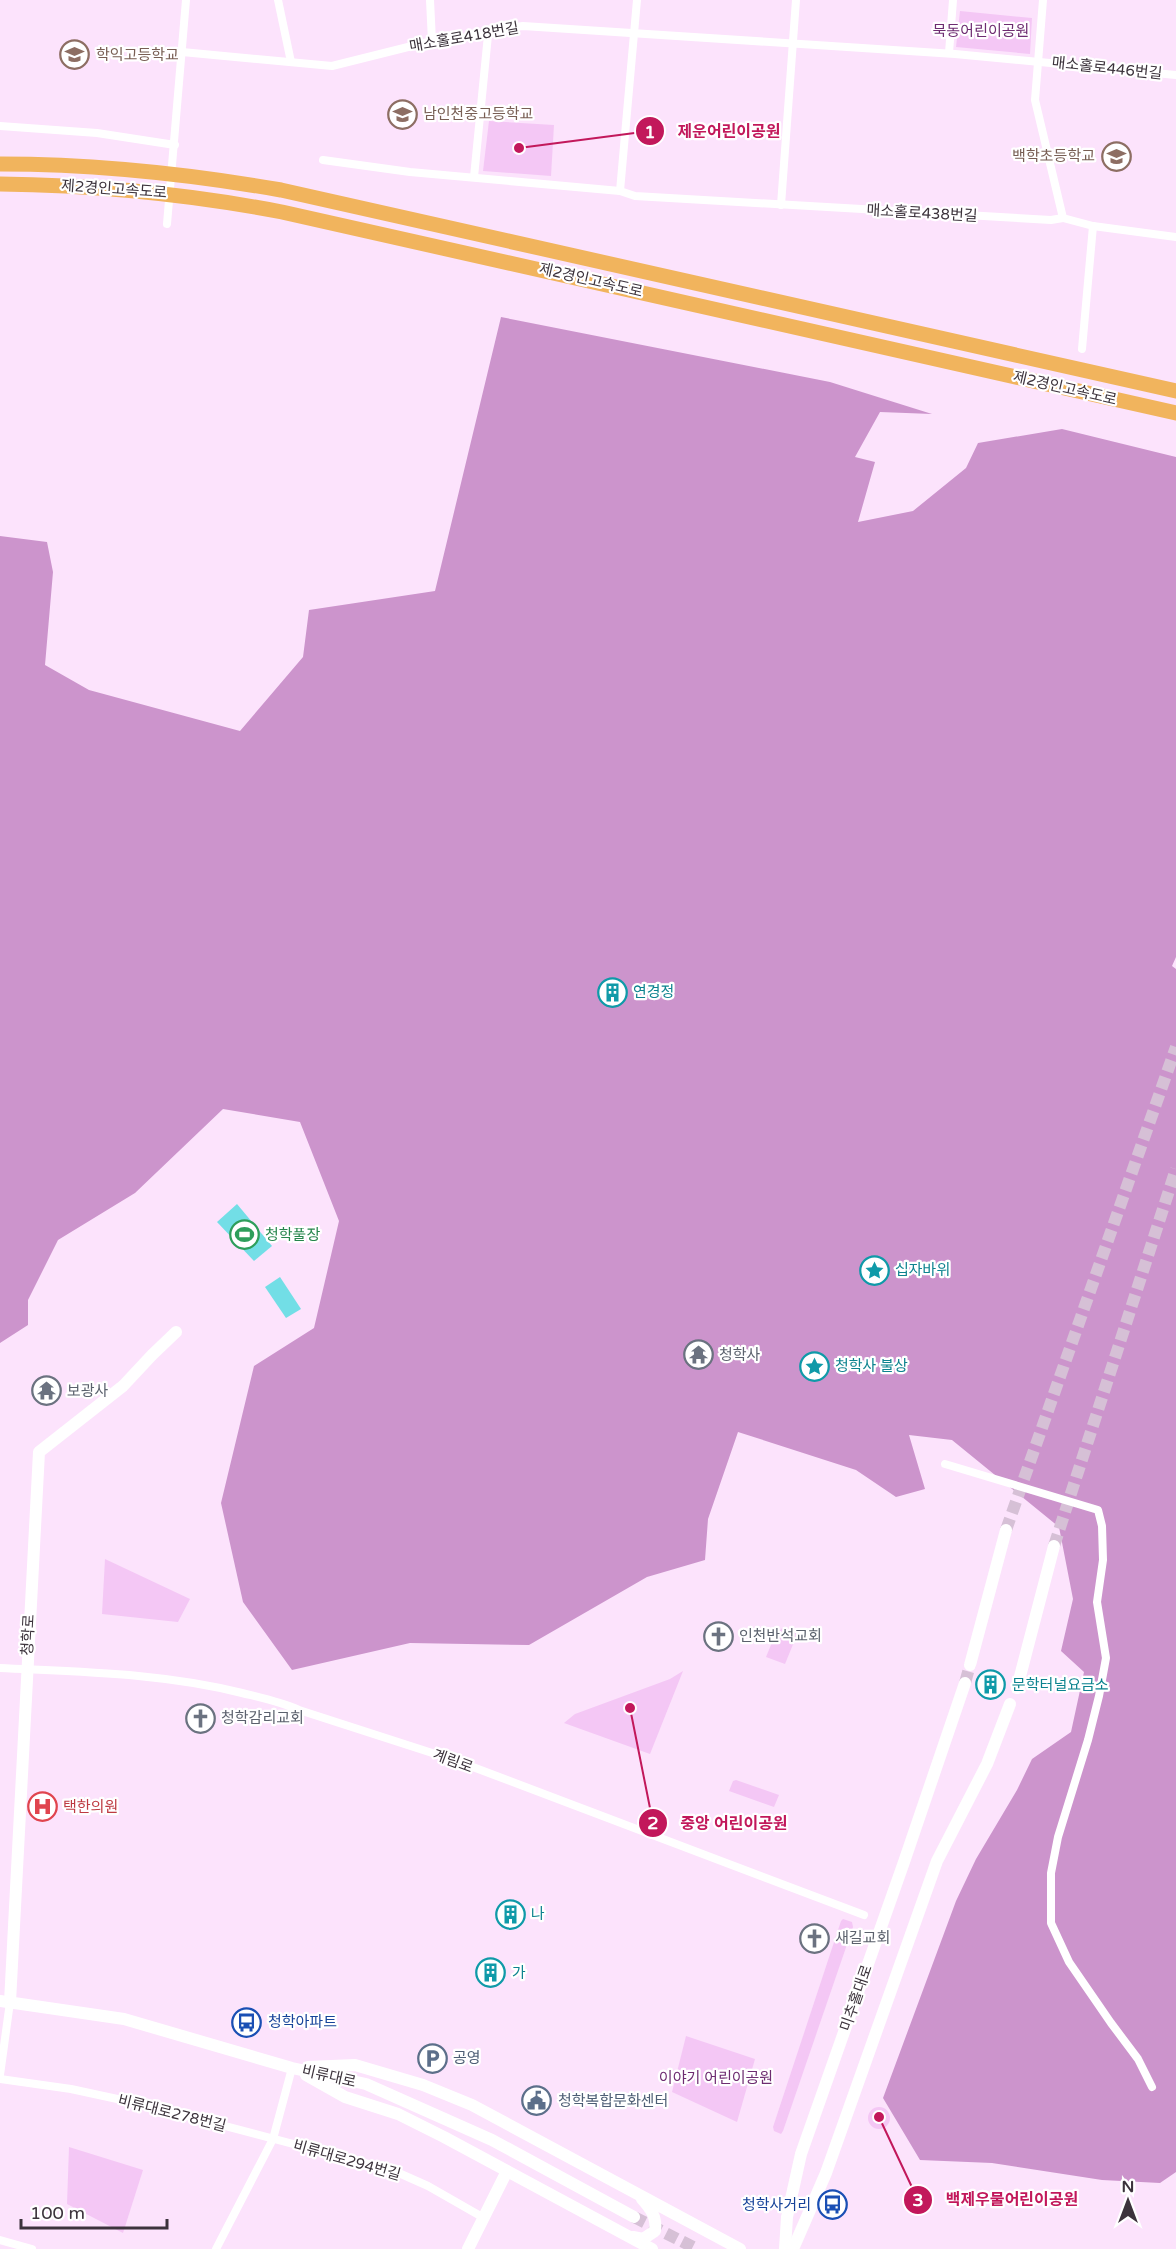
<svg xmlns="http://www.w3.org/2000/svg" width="1176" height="2249" viewBox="0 0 1176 2249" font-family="'Varela Round','Noto Sans KR',sans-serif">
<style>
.green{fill:#f4c7f5}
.forest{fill:#cc94cc}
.water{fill:#72dee6}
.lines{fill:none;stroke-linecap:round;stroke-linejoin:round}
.secondary-tunnel{stroke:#d6c0d6;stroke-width:12;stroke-dasharray:12 6;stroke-linecap:butt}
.street{stroke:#fff;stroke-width:8}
.secondary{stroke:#fff;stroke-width:12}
.highway{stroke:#f1b45d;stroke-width:15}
.labels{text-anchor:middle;stroke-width:4.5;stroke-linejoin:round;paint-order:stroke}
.park-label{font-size:15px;fill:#6e2c71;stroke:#fff}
.street-label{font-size:15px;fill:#3c333c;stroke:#fff}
.education-label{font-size:15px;fill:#785e54;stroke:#fff;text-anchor:start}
.culture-label{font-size:15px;fill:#0d838f;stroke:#fff;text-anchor:start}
.leisure-label{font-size:15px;fill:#27864d;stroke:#fff;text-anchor:start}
.worship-label{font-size:15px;fill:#5b616d;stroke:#fff;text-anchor:start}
.health-label{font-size:15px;fill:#be3a42;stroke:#fff;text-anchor:start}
.transit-label{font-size:15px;fill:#164399;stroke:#fff;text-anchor:start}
.service-label{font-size:15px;fill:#4e5e75;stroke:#fff;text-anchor:start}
.leader{fill:none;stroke:#c2185b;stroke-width:2}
.callout-dot{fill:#c2185b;stroke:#fff;stroke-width:2}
.mark-label{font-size:18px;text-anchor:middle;font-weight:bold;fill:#fff}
.callout-label{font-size:16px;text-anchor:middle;font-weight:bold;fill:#c2185b;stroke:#fff;stroke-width:4.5;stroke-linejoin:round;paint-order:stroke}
</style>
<rect width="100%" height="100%" fill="#fce3fc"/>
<g class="green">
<path d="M960,11L1032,18L1030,54L956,47Z"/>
<path d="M489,121L554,125L551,176L483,171Z"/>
<path d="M105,1559L190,1599L178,1622L102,1614Z"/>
<path d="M782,1628L798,1632L785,1664L766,1657L773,1640Z"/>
<path d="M683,1671L650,1754L564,1723L575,1714L670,1679Z"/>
<path d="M736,1780L779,1795L774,1807L729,1791L733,1781Z"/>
<path d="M843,1919L852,1922L853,1927L783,2131L781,2134L774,2131L773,2127L841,1921Z"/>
<path d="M686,2036L755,2059L737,2122L672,2092Z"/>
<circle cx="879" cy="2118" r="11"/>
<path d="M69,2147L143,2170L123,2233L67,2204Z"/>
</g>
<path class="forest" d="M501,317L830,382L932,414L880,412L855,457L875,462L858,522L913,511L966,468L978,443L1062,429L1176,457V957L1172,966L1176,969V2172L1160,2183L1102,2180L992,2163L920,2160L883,2098L956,1901L976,1859L1017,1790L1032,1759L1071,1732L1084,1672L1061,1651L1073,1599L1059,1527L952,1440L909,1435L925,1489L896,1497L856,1470L738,1432L708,1519L705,1560L647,1577L529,1645L410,1643L292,1670L243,1602L221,1503L254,1366L314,1328L339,1221L300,1122L223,1109L135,1193L58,1240L28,1300V1325L0,1343V536L47,542L53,572L45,665L89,690L240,731L303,657L309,610L435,591Z"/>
<g class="water">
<path d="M237,1204L272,1246L254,1261L217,1222Z"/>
<path d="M280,1277L301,1309L286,1318L265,1287Z"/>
</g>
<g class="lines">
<g class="secondary-tunnel">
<path d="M1006,1530L1176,1047"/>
<path d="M1054,1546L1176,1169"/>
<path d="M965,1683L970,1665"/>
<path d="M634,2217L697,2249"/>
</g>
<g class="street">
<path d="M278,0L291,62"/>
<path d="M430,0L432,41"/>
<path d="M1043,0L1035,100L1063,218L1093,226L1176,237"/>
<path d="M182,52L332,66L432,41L488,35L508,28L523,26L955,54L1176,75"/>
<path d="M949,53L953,0"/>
<path d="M0,126L97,133L175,145"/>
<path d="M323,160L410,172L620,191L635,196L1051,220L1063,218"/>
<path d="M474,177L488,35"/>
<path d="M620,191L637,0"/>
<path d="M781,205L796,0"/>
<path d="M167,224L186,0"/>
<path d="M1082,349L1093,226"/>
<path d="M945,1464L1098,1510L1102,1526L1103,1560L1097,1602L1106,1658L1099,1696L1088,1740L1058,1837L1051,1873V1923L1069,1962L1111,2023L1138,2059L1152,2087"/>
<path d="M0,1668C81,1672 163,1673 242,1693C262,1698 281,1702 299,1710L457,1761L864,1915"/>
<path d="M0,2075L10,2002"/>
<path d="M0,2079L71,2089L145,2105L392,2170L428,2186L484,2218"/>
<path d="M0,2240L32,2249"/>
<path d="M216,2249L273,2139L292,2068"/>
</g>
<g class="secondary">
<path d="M970,1665L1006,1530"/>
<path d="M1017,1688L1054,1546"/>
<path d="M0,2001L124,2019L292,2068L366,2084L492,2140L634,2217"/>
<path d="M10,2002L39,1452L123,1386L152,1355L176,1332"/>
<path d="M308,2067L355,2065L423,2085L472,2105L740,2249"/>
<path d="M306,2075L345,2097L398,2114L444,2137L652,2249"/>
<path d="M633,2237L643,2239L655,2231C657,2217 651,2209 642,2199"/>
<path d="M468,2249L507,2171"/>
<path d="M785,2249L787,2217L801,2154L904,1862L965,1683"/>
<path d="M793,2249L826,2173L937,1861L987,1764L1010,1704"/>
</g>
<g class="highway">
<path d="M0,164C94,164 189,174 281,190L1176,391"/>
<path d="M0,184C95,185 188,194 282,212L1176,413"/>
</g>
</g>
<defs>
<symbol id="school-ring" viewBox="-11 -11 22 22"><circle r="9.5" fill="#fff" stroke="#8d6e63" stroke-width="1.5"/><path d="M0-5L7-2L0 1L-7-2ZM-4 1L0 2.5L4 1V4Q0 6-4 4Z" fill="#8d6e63"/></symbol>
<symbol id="building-ring" viewBox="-11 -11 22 22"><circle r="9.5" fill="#fff" stroke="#0f9aa8" stroke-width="1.5"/><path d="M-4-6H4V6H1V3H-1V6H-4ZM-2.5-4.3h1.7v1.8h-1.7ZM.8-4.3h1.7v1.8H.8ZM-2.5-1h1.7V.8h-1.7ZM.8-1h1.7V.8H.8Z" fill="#0f9aa8"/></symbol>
<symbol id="stadium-ring" viewBox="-11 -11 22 22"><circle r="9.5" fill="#fff" stroke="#2e9e5b" stroke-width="1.5"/><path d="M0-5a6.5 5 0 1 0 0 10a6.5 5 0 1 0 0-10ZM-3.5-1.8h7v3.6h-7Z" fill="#2e9e5b"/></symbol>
<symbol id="sight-ring" viewBox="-11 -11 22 22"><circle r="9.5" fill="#fff" stroke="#0f9aa8" stroke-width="1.5"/><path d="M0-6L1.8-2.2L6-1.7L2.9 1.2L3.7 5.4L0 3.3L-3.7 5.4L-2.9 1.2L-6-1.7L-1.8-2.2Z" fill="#0f9aa8"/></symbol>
<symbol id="temple-ring" viewBox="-11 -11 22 22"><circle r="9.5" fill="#fff" stroke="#6b7280" stroke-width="1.5"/><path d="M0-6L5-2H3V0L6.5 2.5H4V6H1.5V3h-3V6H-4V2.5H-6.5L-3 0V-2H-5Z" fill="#6b7280"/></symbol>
<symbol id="church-ring" viewBox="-11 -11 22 22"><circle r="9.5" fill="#fff" stroke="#6b7280" stroke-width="1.5"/><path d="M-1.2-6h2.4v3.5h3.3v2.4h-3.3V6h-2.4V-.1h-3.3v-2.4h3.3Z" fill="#6b7280"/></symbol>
<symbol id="hospital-ring" viewBox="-11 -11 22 22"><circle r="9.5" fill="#fff" stroke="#e0444e" stroke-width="1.5"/><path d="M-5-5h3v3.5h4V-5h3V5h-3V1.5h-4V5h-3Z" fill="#e0444e"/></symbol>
<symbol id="bus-ring" viewBox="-11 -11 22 22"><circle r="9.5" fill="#fff" stroke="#1a4fb4" stroke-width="1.5"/><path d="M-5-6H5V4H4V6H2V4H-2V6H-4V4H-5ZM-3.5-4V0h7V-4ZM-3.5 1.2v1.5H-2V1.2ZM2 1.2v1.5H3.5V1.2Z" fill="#1a4fb4"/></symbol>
<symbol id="parking-ring" viewBox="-11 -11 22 22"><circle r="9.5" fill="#fff" stroke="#5c6f8a" stroke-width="1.5"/><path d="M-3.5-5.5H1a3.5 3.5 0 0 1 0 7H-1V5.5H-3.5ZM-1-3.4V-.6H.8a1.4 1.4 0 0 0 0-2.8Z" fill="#5c6f8a"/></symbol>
<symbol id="civic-ring" viewBox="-11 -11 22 22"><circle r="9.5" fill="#fff" stroke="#5c6f8a" stroke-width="1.5"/><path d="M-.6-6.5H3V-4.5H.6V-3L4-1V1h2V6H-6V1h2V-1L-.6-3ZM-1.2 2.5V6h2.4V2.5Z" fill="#5c6f8a"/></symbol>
</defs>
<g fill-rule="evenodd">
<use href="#school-ring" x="58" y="38" width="33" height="33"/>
<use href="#school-ring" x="386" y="98" width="33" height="33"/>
<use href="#school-ring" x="1100" y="140" width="33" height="33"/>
<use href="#building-ring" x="596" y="976" width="33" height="33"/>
<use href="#stadium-ring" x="228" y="1218" width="33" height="33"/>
<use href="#sight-ring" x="858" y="1254" width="33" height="33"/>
<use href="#temple-ring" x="682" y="1338" width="33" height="33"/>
<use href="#sight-ring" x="798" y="1350" width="33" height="33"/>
<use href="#temple-ring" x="30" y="1374" width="33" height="33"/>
<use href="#church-ring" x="702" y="1620" width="33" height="33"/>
<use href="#building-ring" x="974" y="1668" width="33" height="33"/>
<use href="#church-ring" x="184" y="1702" width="33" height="33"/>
<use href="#hospital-ring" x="26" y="1790" width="33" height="33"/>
<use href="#building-ring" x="494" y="1898" width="33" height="33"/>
<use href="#church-ring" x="798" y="1922" width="33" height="33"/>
<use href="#building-ring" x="474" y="1956" width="33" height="33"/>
<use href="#bus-ring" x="230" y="2006" width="33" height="33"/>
<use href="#parking-ring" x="416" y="2042" width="33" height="33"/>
<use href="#civic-ring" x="520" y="2084" width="33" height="33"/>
<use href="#bus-ring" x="816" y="2188" width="33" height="33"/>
</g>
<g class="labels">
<g class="park-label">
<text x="981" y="36">묵동어린이공원</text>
<text x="716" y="2083">이야기 어린이공원</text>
</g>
<g class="street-label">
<text transform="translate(464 37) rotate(-10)" y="5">매소홀로418번길</text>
<text transform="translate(1107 68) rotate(6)" y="5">매소홀로446번길</text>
<text transform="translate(114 189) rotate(4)" y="5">제2경인고속도로</text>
<text transform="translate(922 213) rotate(3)" y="5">매소홀로438번길</text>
<text transform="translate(591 280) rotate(13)" y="5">제2경인고속도로</text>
<text transform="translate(1065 388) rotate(13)" y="5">제2경인고속도로</text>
<text transform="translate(28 1635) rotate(-87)" y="5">청학로</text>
<text transform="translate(453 1761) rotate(20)" y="5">계림로</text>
<text transform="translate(856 1998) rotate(-71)" y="5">미추홀대로</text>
<text transform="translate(329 2076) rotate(13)" y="5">비류대로</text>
<text transform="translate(172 2113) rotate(14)" y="5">비류대로278번길</text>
<text transform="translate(347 2160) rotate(16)" y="5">비류대로294번길</text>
</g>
<g class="education-label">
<text x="96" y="60">학익고등학교</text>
<text x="423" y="119">남인천중고등학교</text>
<text x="1095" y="161" text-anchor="end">백학초등학교</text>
</g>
<g class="culture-label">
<text x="633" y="997">연경정</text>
<text x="895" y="1275">십자바위</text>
<text x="835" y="1371">청학사 불상</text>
<text x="1012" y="1690">문학터널요금소</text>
<text x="531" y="1919">나</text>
<text x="512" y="1978">가</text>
</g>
<g class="leisure-label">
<text x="265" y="1240">청학풀장</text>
</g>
<g class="worship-label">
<text x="719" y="1360">청학사</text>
<text x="67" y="1396">보광사</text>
<text x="739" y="1641">인천반석교회</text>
<text x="221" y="1723">청학감리교회</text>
<text x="835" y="1943">새길교회</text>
</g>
<g class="health-label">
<text x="63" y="1812">택한의원</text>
</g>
<g class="transit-label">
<text x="268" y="2027">청학아파트</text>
<text x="811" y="2210" text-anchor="end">청학사거리</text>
</g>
<g class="service-label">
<text x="453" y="2063">공영</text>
<text x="558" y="2106">청학복합문화센터</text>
</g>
</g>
<path class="leader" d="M519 148L650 131M630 1708L653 1823M879 2117L918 2200"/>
<g class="callout-dot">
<circle cx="519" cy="148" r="6"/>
<circle cx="630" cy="1708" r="6"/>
<circle cx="879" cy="2117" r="6"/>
<circle cx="650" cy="131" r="15"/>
<circle cx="653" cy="1823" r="15"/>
<circle cx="918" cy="2200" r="15"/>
</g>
<g class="mark-label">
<text x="650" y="138">1</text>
<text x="653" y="1829">2</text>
<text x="918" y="2206">3</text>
</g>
<g class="callout-label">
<text x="729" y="137">제운어린이공원</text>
<text x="734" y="1829">중앙 어린이공원</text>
<text x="1012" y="2205">백제우물어린이공원</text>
</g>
<g transform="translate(1128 2201)" stroke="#ffffff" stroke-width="4.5" paint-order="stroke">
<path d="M0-4.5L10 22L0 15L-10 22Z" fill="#3c333c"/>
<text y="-9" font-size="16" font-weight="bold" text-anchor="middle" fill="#3c333c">N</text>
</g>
<path d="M21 2219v9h146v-9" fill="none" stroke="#3c333c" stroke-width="3"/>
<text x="30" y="2219" font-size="18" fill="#3c333c" stroke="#ffffff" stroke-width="4.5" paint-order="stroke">100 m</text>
</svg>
